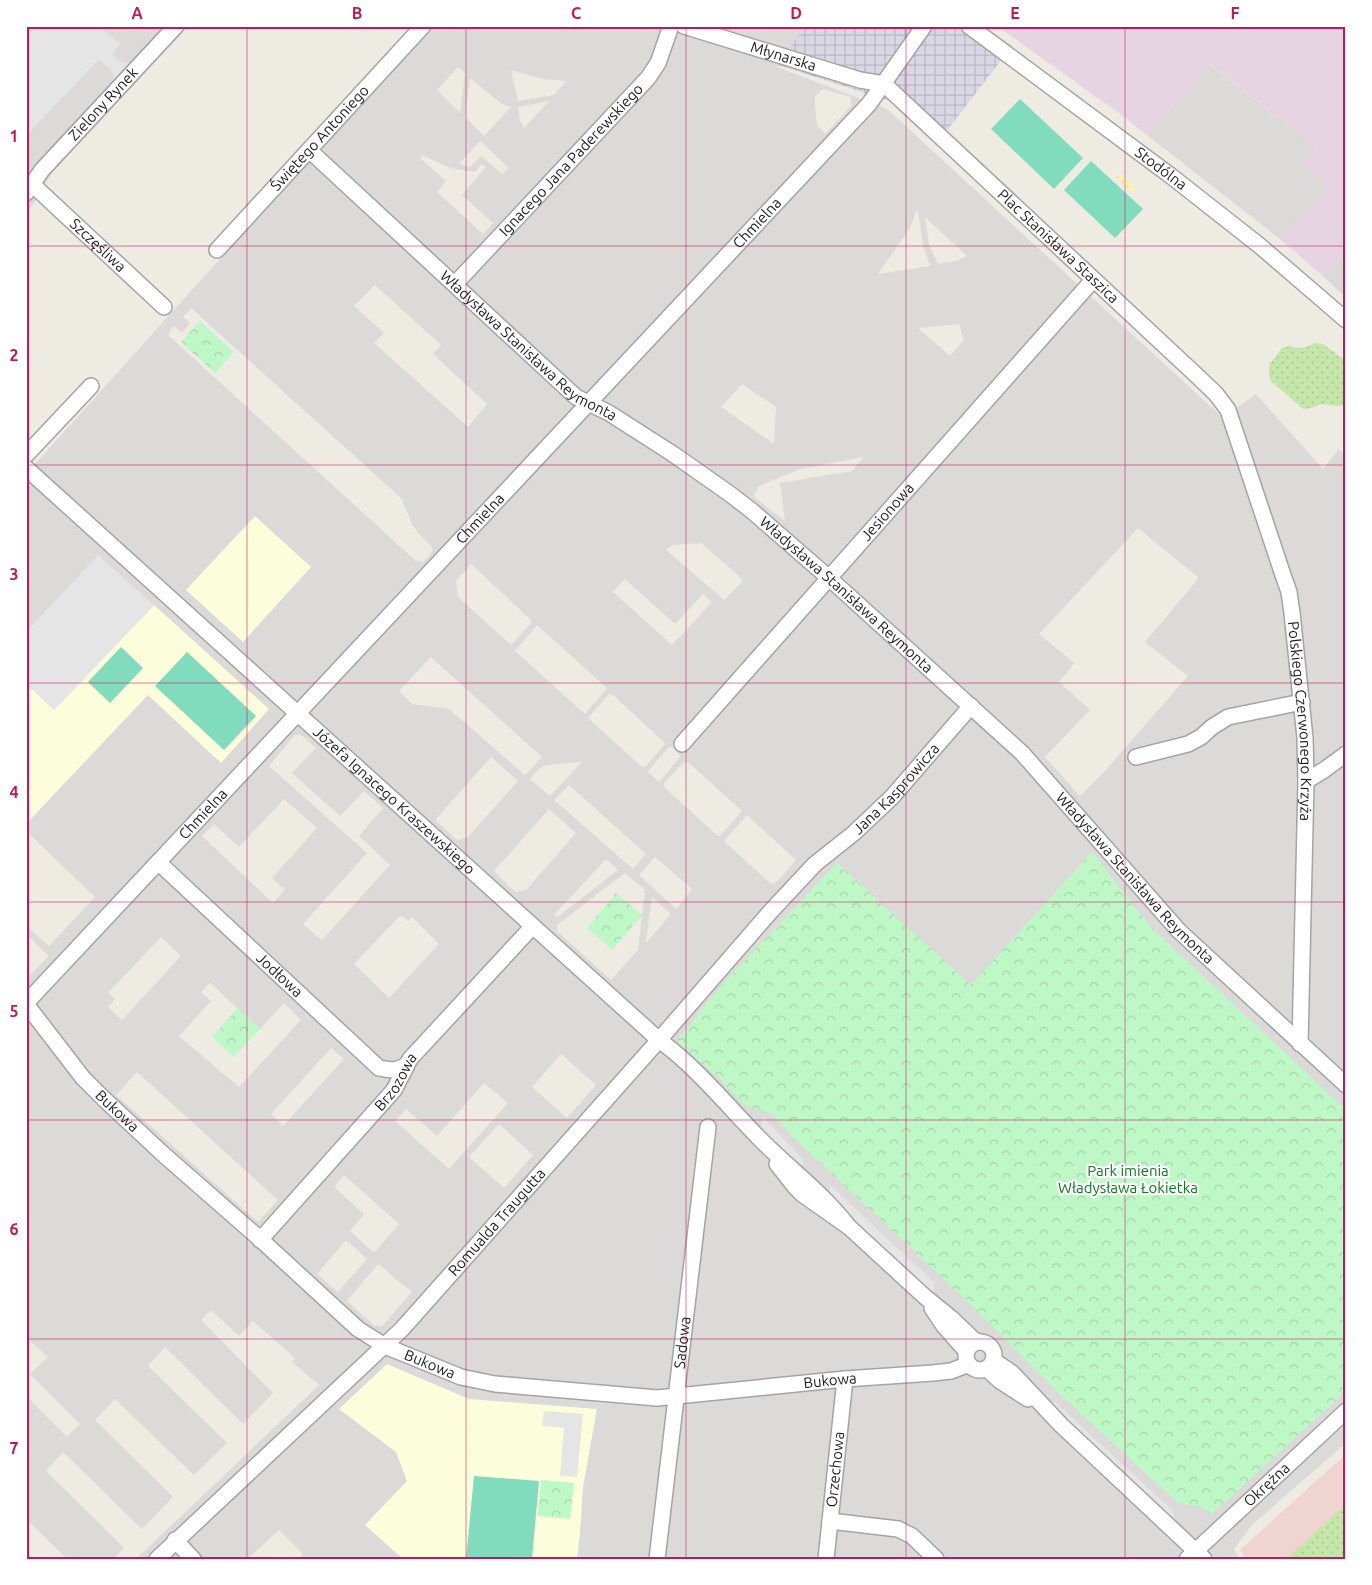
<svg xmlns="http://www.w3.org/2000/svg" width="1372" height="1585" viewBox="0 0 1372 1585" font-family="Ubuntu,sans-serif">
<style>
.residential{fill:#dbdad9;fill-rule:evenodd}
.commercial{fill:#efd4d2}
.industrial{fill:#e7d4e2}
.education{fill:#fcfedb}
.grass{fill:url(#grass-dots)}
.sand{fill:url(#sand-dots)}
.park{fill:url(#park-crowns)}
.pitch{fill:#81dcbe}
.parking{fill:#e5e5e5}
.plaza{fill:url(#plaza-grid)}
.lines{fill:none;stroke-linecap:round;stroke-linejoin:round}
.minor-casing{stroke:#a4a4a4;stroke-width:18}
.minor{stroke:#fff;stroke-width:15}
.grid{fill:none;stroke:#c2185b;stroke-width:1;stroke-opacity:0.55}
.labels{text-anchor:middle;stroke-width:4.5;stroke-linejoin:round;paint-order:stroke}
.street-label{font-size:15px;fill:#1d1d1d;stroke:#fff}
.park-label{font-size:15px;fill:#0d781d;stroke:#fff}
.neatline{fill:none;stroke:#c2185b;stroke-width:2}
.grid-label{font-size:16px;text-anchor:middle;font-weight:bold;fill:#c2185b}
</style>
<defs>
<pattern id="grass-dots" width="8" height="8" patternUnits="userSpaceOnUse" patternTransform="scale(1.25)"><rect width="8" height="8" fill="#c4e7a9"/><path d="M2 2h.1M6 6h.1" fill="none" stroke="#a8c691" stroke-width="1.8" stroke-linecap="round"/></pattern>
<pattern id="sand-dots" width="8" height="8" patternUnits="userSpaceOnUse" patternTransform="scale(1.25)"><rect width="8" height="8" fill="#fdf3b1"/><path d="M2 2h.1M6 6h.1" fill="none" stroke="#d8d098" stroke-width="1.8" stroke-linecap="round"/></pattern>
<pattern id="park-crowns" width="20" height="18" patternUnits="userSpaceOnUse" patternTransform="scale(1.25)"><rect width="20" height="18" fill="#bff8c7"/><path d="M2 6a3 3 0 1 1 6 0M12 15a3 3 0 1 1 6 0" fill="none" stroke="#a4d4aa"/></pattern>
<pattern id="plaza-grid" width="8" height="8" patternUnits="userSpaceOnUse" patternTransform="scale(1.25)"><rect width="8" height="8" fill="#d8d7e3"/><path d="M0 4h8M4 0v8" fill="none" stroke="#b9b8c2"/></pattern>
</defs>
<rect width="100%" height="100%" fill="#eeebe2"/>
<g class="residential">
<path d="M26,26H176L73,136L33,205L26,212Z"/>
<path d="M430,26H805L777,67L887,109L1223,418L1256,394L1323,469L1339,449L1346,456V1443L1252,1525L1234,1549L1239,1559H298L303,1554L279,1530L247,1559H136L319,1385L292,1362L295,1358L253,1321L239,1336L211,1310L201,1320L273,1393L243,1424L165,1347L148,1366L227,1443L194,1475L115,1399L95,1420L173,1497L142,1529L63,1452L46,1471L124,1548L113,1559H67L26,1519V1396L67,1437L80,1424L30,1374L48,1357L26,1337V979L49,956L26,934V926L49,946L95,897L26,831V474ZM458,67L465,73L460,113L437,90ZM511,70L543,79L566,81L554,95L518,101ZM470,78L503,105L511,107L484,136L465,117ZM823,89L851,97V106L825,134L817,125L815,106V96L818,93ZM549,101L525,127H524L520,121L518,107ZM480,141L509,168L502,174L481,156L470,167L459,164ZM422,155L450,168L475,172L482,164L486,167L462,195L493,223L483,234L437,192L446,181L420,158ZM917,210L918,212L923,245L930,266L878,274L910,228ZM925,217L967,256L956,261L938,264L929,244ZM375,285L441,345L433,354L487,404L468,427L374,343L384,333L354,306ZM191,308L401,498L413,526L418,533L432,547V552L423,562L416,561L169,336V332L174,326L182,333L190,323L183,317ZM959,324L964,340L950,356L918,328ZM742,384L776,407L774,444L721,407ZM864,457L852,471L780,483L785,521L753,496L759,486L800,469ZM1138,528L1199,578L1145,642L1188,676L1105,771L1080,796L1045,757L1090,710L1059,682L1074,663L1039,634ZM701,543L737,574L743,581L724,600L666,550L672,545ZM471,564L530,619L531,623L511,645L458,597L456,581ZM625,579L675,624L703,594L712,602L672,645L613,592ZM537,625L607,688L585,714L515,651ZM431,657L542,757L525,775L449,709L412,704L399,691ZM609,694L613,695L664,742L665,744L645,767L641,766L588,718ZM295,735H301L316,748L292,773L340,816L364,791L383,808L359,836L390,865L322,940L303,924L367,853L269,766ZM669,747H672L680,755L679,758L659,782L648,772V771ZM491,757L518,781L467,838L457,840L435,820ZM582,762L550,796L530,779L539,769L546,765ZM688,762L741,810V812L720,836H718L664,787V783L683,763ZM569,785L646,854L633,869L554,800ZM284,799L317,828L272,878L285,890L273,903L202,836L214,824L239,847ZM549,809L576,833L526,890L515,892L494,871ZM746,816H748L796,860L776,883L771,884L725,842V840ZM655,857L692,889L676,909L639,875ZM606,859L618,870L557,917L554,915ZM625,873L645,890L638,950L611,980L557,931V925ZM652,897L671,914L647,942H646ZM402,916L408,921L412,917L439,944L389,998L354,964L399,917ZM161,937L181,956L122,1020L108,1007L115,999L108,993ZM210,983L260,1029L284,1003L301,1020L239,1087L179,1036L211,1001L201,992ZM331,1048L344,1059L283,1126L271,1114ZM561,1054L596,1085L567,1118L532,1087ZM137,1072L278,1200L258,1222L116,1095ZM484,1083L508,1103L449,1169L395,1121L406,1109L437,1136ZM499,1124L533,1155L504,1188L469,1157ZM344,1175L399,1224L374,1253L350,1231L364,1214L334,1187ZM346,1240L367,1259L338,1292L317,1274ZM378,1264L412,1292L382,1326H375L347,1301Z"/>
<path d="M1209,64L1316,147L1329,187L1280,239L1147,135Z"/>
<path d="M1346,252V298L1322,275Z"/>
</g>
<path class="commercial" d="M1346,1454V1559H1246L1240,1550Z"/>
<path class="industrial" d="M997,26H1346V252L1322,275L1280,239L1329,187L1302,162L1316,147L1210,64L1147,135L1119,113Z"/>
<g class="education">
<path d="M255,516L311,567L243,642L186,590Z"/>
<path d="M154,605L269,709L221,763L148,695L26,824V686L31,690L32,689L54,710Z"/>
<path d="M387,1364L469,1399L597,1409L583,1487L580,1533L577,1559H403L365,1525L407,1481L396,1452L339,1409Z"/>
</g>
<g class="grass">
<path d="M1315,343L1323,344L1346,361V404L1339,406L1321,404L1312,408L1303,409L1271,381L1269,376V365L1282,348L1289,346L1298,348L1306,347Z"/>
<path d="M1346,1504V1559H1286Z"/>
</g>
<path class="sand" d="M1120,173L1136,187L1132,192L1116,177Z"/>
<g class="park">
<path d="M200,321L234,352L215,373L181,342Z"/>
<path d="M1092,852L1150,926L1346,1110V1391L1211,1515L1203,1507L1178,1503L1062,1396L968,1302L793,1137L772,1114L744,1105L720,1079L681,1045L678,1040L679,1037L682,1035L720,987L837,863L971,985Z"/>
<path d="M616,893L642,915L612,950L587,928Z"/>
<path d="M238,1008L260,1029L234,1057L212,1037Z"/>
<path d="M541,1480L574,1483L570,1519L538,1516Z"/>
</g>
<g class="pitch">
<path d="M1020,99L1083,158L1054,189L991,129Z"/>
<path d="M1091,161L1143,209L1115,238L1064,190Z"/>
<path d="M121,647L143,668L110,703L88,682Z"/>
<path d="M187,652L256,716L224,750L155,686Z"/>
<path d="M474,1476L539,1481L532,1559H466Z"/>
</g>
<g class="parking">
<path d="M26,26H100L120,44L112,55L119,61L139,66L113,93V74L111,70L99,59L26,136Z"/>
<path d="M98,555L154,605L54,710L33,689L31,691L26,686V632Z"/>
<path d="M762,1116L803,1159L802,1173L761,1132Z"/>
<path d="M830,1185L935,1283L933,1297L830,1199Z"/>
<path d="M1044,1400L1056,1403L1173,1511L1175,1522Z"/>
<path d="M544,1411L583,1414L577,1477L560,1476L564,1428L542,1426Z"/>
</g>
<path class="plaza" d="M805,26H984L1012,46L936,145L889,101L778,65Z"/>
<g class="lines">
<defs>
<g id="minor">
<path id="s1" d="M684,26L860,80L884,84"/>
<path id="s2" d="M969,26L1171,176L1260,246L1346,320"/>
<path id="s3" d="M884,84L1194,373L1216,394L1228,410L1283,575L1289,592L1292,613L1305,738L1306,781L1300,1044"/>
<path id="s4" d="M309,150L576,397L609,413L673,454L730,494L752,511L829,578L1022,753L1179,931L1346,1085"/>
<path id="s5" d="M32,184L164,307"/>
<path id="s6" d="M26,193L42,170L176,26"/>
<path id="s7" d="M217,250L423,26"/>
<path id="s8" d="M455,284L648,78L658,63L671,26"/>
<path d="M26,455L91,386"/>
<path id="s9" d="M26,468L659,1040C696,1067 725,1103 757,1136C787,1167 822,1192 849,1227"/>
<path id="s10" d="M682,744L1093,280"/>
<path d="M1136,757L1188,744L1201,737L1212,727L1228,717L1302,702"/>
<path d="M1306,781L1324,770L1346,754"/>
<path id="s11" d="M158,862L379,1068C390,1070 397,1072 406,1065"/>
<path id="s12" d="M26,1003L869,104L924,26"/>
<path id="s13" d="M26,1004L83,1078L103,1098L163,1154L259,1238L358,1329L385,1346L461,1377L495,1384L657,1398L845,1379L933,1373L951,1371L969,1364"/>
<path d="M777,1164L795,1187L802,1194L849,1227L924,1296L951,1318L974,1340L980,1342"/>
<path id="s14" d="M260,1240L394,1090L410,1059L533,926"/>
<path d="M932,1308L944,1326L967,1352"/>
<circle cx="980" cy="1356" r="14"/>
<path d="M993,1360L1012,1373L1061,1425L1204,1559"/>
<path d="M986,1368L1000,1381L1028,1399"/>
<path d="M830,1521L898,1529L912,1536L936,1559"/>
<path d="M175,1540L193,1559"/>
<path id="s15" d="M157,1559L402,1329L659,1040L771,911L815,864L854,833L892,797L971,706"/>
<path id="s16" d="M657,1559L708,1127"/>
<path id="s17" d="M826,1559L845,1379"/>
<path id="s18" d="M1187,1559L1346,1411"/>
</g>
</defs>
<use href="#minor" class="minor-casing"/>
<use href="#minor" class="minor"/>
</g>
<path class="grid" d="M247,26V1559M466,26V1559M686,26V1559M906,26V1559M1125,26V1559M26,246H1346M26,465H1346M26,683H1346M26,902H1346M26,1120H1346M26,1339H1346"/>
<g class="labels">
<g class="street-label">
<text dy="5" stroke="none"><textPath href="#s1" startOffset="104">Młynarska</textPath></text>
<text dy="5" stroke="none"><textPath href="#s6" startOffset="118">Zielony Rynek</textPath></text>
<text dy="5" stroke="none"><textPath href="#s7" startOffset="152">Świętego Antoniego</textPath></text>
<text dy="5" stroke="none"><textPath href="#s8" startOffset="170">Ignacego Jana Paderewskiego</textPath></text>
<text dy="5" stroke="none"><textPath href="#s2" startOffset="239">Stodólna</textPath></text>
<text dy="5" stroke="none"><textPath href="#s12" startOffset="1069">Chmielna</textPath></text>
<text dy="5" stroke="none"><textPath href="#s5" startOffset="90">Szczęśliwa</textPath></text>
<text dy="5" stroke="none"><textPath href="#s3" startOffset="238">Plac Stanisława Staszica</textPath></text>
<text dy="5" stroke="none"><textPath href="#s4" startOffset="295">Władysława Stanisława Reymonta</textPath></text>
<text dy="5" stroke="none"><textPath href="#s10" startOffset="310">Jesionowa</textPath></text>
<text dy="5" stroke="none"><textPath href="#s12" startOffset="664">Chmielna</textPath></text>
<text dy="5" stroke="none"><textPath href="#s4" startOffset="700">Władysława Stanisława Reymonta</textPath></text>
<text dy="5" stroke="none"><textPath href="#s3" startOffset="796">Polskiego Czerwonego Krzyża</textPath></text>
<text dy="5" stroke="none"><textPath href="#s15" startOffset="1069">Jana Kasprowicza</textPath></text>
<text dy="5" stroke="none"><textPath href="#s9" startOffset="496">Józefa Ignacego Kraszewskiego</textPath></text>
<text dy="5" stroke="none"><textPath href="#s12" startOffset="259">Chmielna</textPath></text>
<text dy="5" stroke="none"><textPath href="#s4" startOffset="1105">Władysława Stanisława Reymonta</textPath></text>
<text dy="5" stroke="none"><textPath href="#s11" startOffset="166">Jodłowa</textPath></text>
<text dy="5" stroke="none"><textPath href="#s14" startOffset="209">Brzozowa</textPath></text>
<text dy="5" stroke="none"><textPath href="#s13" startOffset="141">Bukowa</textPath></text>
<text dy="5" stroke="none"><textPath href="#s15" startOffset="479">Romualda Traugutta</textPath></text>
<text dy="5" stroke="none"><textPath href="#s16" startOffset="218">Sadowa</textPath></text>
<text dy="5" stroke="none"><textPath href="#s13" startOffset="546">Bukowa</textPath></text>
<text dy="5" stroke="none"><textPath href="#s13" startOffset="951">Bukowa</textPath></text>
<text dy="5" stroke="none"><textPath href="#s17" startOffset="90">Orzechowa</textPath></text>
<text dy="5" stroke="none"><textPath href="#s18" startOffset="109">Okrężna</textPath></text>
</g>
<g class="park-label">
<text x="1128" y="1176">Park imienia<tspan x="1128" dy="17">Władysława Łokietka</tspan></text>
</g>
</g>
<rect width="1372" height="1585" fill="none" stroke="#ffffff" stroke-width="55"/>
<rect x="28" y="28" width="1316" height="1530" class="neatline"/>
<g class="grid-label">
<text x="137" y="19">A</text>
<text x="357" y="19">B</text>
<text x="576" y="19">C</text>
<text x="796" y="19">D</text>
<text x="1015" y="19">E</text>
<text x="1235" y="19">F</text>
<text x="14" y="142">1</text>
<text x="14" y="361">2</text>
<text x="14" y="580">3</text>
<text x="14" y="798">4</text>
<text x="14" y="1017">5</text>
<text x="14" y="1235">6</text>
<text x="14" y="1454">7</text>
</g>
</svg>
